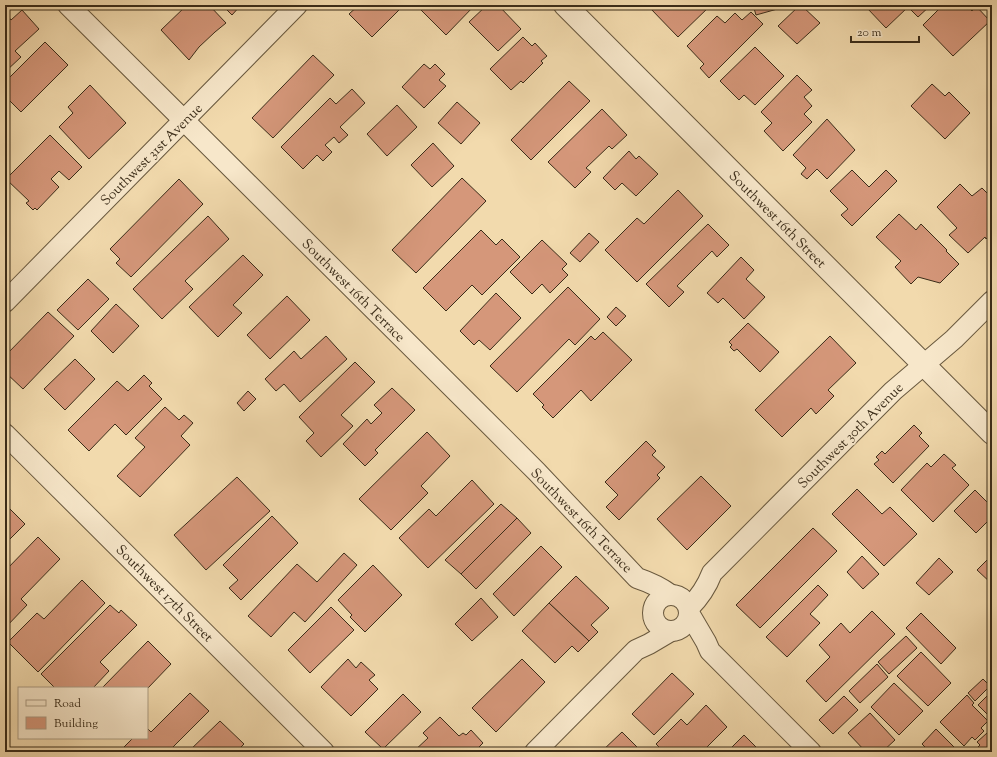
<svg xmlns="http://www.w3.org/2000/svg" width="997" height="757" viewBox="0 0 997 757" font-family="'Sorts Mill Goudy',serif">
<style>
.building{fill:#d5977a;stroke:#3a2c19}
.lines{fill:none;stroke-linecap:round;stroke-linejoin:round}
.minor-casing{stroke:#68583e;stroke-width:22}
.tertiary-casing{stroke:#68583e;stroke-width:24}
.minor{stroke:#f7e7ca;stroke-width:20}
.tertiary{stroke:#f7e7ca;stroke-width:22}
.labels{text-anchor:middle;stroke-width:4;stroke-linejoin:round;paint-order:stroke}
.street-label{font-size:14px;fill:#3a2c19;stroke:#f7e7ca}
</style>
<rect width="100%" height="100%" fill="#f2daad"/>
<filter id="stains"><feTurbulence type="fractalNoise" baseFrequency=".005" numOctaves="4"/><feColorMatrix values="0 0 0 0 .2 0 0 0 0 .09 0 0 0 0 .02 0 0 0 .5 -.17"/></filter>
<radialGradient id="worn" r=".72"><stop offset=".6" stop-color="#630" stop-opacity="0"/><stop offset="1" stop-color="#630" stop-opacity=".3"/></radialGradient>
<g class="building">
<path d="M187,5H209L226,23L215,32L199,47L189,60L161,30Z"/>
<path d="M222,5H241L232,15Z"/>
<path d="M359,5H404L372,37L349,14Z"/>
<path d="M416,5H475L446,35Z"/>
<path d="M487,5H498L521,29L498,51L469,22Z"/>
<path d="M653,5H711L678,37L650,8Z"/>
<path d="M753,5H780L781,8L756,15Z"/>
<path d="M800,5H801L820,23L797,44L778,26Z"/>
<path d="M870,5H931L918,17L908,7L886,28L867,8Z"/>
<path d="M943,5H966L972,11L976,6L990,21L953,56L923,25Z"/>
<path d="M22,10L39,29L15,51L21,57L5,72V16L7,15L11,20Z"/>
<path d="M751,12L763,24L709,78L700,68L704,64L687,46L717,16L725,23L735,13L742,20Z"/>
<path d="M523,37L532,46L535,43L547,56L541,61L543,63L523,83L521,81L511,90L490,69Z"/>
<path d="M45,42L68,65L21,112L5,96V82Z"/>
<path d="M755,47L784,76L755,105L744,95L739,100L720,81Z"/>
<path d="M313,55L334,75L273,138L252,118Z"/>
<path d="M424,64L430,69L435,64L445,74L439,80L446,86L424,108L402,87Z"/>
<path d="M797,75L812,90L804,97L812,106L804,114L812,122L783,151L764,131L772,123L761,112Z"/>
<path d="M569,81L590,101L531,160L511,140Z"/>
<path d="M932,84L945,96L949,92L970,113L945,139L911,106Z"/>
<path d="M90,85L126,123L89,159L59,127L73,113L68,107Z"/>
<path d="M352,89L365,103L340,127L348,135L339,143L334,137L325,145L332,152L323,161L317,155L303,169L281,147L330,98L336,104Z"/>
<path d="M457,102L480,123L461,144L438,123Z"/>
<path d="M397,105L417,127L387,156L367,134Z"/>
<path d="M602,109L627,135L612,149L609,146L586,168L591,172L575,188L548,162Z"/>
<path d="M827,119L855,150L827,179L817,169L807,179L801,174L806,168L793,155Z"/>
<path d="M50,135L82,167L69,180L59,171L51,179L59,187L37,210L35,208L33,210L26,203L29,201L6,179Z"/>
<path d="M433,143L454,166L432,187L411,165Z"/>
<path d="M629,151L636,159L639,156L658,174L636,196L622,183L615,190L603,178Z"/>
<path d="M852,170L869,187L886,170L897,181L852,226L841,215L848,209L830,191Z"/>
<path d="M462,178L486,201L416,273L392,250Z"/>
<path d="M179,179L203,204L131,277L116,263L120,259L110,249Z"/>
<path d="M960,184L972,196L982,188L992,198V233L986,239L985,237L968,253L949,235L957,228L937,207Z"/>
<path d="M678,190L703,216L637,282L605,250L637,218L644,224Z"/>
<path d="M899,214L916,230L921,224L947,250L946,251L959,264L940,283L918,277L911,284L895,267L901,261L876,237Z"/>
<path d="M208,216L229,239L185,281L193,289L162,319L133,289Z"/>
<path d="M708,224L729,245L717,257L712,251L677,286L684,292L669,307L646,284Z"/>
<path d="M481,230L496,245L502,239L520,257L482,295L472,285L446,311L423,288Z"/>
<path d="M589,233L599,242L580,262L570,253Z"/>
<path d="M542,240L567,264L562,269L568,275L550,293L542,284L532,294L510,272Z"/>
<path d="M243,255L263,275L233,305L242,313L218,337L189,307Z"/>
<path d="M741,257L754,270L746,279L765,297L744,319L723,298L718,303L707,293Z"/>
<path d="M88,279L109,299L78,330L57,310Z"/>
<path d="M568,287L600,319L575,345L569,339L517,392L490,366Z"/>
<path d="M496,293L521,318L490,350L479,340L474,345L460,331Z"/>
<path d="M287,296L310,320L270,359L247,335Z"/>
<path d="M116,304L139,326L113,353L91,331Z"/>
<path d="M616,307L626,316L616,326L607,317Z"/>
<path d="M48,312L74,336L23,389L5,372V356Z"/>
<path d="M748,323L779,352L760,372L737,349L734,351L730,347L732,345L729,342Z"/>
<path d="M603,332L632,360L591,401L581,390L553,418L542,407L544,405L533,394L591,336L595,340Z"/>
<path d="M326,336L347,359L300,402L284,384L276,391L265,379L294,351L301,359Z"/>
<path d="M830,336L856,363L828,390L834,396L816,414L811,408L782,437L755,410Z"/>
<path d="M75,359L95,379L65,410L44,389Z"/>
<path d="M355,362L375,382L341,415L353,426L321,457L306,441L314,433L299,417Z"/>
<path d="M144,375L152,383L149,386L162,399L126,435L115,424L89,451L68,430L117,381L128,391Z"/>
<path d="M392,388L415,410L375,450L378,453L365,466L343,444L367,419L371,424L382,413L374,405Z"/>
<path d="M248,391L256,399L244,411L237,403Z"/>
<path d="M165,407L179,420L184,415L193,423L181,436L190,445L140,497L117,476L145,447L135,438Z"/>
<path d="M914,425L922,433L919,436L929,446L893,483L874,464L879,460L876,457L882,451L885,454Z"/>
<path d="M427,432L450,456L421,486L428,493L391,530L359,499Z"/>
<path d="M646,441L656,451L652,455L665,467L657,475L660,478L619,520L606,507L618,495L605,482Z"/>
<path d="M944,454L956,465L952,468L969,485L933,522L901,490L927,463L931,467Z"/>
<path d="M701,476L731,506L687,550L657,519Z"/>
<path d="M237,477L270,511L206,570L174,535Z"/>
<path d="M472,480L494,504L428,568L399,538L429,509L436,516Z"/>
<path d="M857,489L882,514L890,507L917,534L884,566L832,514Z"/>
<path d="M975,490L992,507V517L976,533L954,511Z"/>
<path d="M5,504L25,524L5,544Z"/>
<path d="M501,504L517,518L461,574L445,560Z"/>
<path d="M272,516L298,543L241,600L229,588L238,580L223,565Z"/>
<path d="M517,518L531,533L476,589L461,574Z"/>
<path d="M813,528L837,551L760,628L736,605Z"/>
<path d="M38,537L60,559L21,599L27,605L5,628V571Z"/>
<path d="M541,546L562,567L514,616L493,594Z"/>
<path d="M344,553L357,565L305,622L294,612L271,637L248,616L297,564L317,582Z"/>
<path d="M992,555V584L977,570Z"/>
<path d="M862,556L879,574L863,589L847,572Z"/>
<path d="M939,558L953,572L929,595L916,583Z"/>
<path d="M373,565L402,595L365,632L350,617L352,615L338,600Z"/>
<path d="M576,576L609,608L591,625L598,632L589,641L549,603Z"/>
<path d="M82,580L105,603L38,672L8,642L37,613L44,619Z"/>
<path d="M818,585L828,595L810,614L820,623L787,657L766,637Z"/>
<path d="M481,598L498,617L472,641L455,624Z"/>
<path d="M549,603L589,641L578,652L572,646L555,663L522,631Z"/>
<path d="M110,605L119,613L121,610L137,625L100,662L109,671L93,688H55L41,674Z"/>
<path d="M331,607L354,630L310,673L288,650Z"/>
<path d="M872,611L895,634L826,702L806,681L830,657L819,645L841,623L850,633Z"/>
<path d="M921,613L956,648L941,664L906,628Z"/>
<path d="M906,636L917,648L889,674L878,662Z"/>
<path d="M148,641L171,664L147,689V688H102Z"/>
<path d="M921,652L951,683L928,706L897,676Z"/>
<path d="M348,659L356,668L361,662L375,675L369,680L378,689L351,716L321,687Z"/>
<path d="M522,659L545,682L496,732L472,708Z"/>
<path d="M877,664L888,677L860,703L849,691Z"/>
<path d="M672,673L694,694L654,735L632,714Z"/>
<path d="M983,679L990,686L975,701L968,693Z"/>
<path d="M894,683L923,711L899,735L871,707Z"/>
<path d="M992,691V719L978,705Z"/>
<path d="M190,693L209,711L168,752H127L123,748L133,738H147V728L151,732Z"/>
<path d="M403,694L421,712L383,749L365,732Z"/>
<path d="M967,695L974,703L972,705L988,721L981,728L984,731L975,740L972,737L964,746L940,722Z"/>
<path d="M844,696L858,710L833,734L819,720Z"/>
<path d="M706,705L727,727L702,752H664L656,744L681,719L687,725Z"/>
<path d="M870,713L895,740L882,752H866L848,733Z"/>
<path d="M440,717L459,736L463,733L466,735L471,730L483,743L474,752H413L428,738L423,733Z"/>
<path d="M220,721L244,744L236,752H188Z"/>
<path d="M936,729L958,751L957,752H930L922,744Z"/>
<path d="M622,732L642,752H601Z"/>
<path d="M987,733L989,736L992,733V752H973L980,745L977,742Z"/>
<path d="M744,735L761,752H727Z"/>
</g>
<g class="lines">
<defs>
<g id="minor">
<path d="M68,5L493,428L537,472L637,578C649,582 660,587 671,595"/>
<path d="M5,302L297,5"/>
<path d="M5,434L324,752"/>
<circle cx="671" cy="613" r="18"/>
<path d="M689,608C699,598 707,586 712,573L893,391L954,339L992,301"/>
<path d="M689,613L706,642L710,651L811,752"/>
<path d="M535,752L636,650L649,644L671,631"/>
</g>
<path id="tertiary" d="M565,5L992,433"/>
</defs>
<use href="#minor" class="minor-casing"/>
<use href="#tertiary" class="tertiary-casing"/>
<use href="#minor" class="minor"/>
<use href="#tertiary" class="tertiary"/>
</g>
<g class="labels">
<g class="street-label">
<text transform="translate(151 154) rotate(-45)" y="5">Southwest 31st Avenue</text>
<text transform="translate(778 219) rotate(45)" y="5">Southwest 16th Street</text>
<text transform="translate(354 290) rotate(45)" y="5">Southwest 16th Terrace</text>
<text transform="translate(850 435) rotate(-45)" y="5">Southwest 30th Avenue</text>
<text transform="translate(582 520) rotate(46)" y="5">Southwest 16th Terrace</text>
<text transform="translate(165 593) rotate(45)" y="5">Southwest 17th Street</text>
</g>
</g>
<rect width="997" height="757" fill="none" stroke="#f2daad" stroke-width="20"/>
<rect x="6" y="6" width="985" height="745" fill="none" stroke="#3a2c19" stroke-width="2"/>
<rect x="10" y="10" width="977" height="737" fill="none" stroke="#3a2c19"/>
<rect x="18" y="687" width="130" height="52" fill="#f7e7ca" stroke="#ab9c83"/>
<rect x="26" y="700" width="20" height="6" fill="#f7e7ca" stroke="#ab9c83"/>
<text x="54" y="707" font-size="12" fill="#3a2c19">Road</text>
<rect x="26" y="717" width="20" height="12" fill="#d5977a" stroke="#ab9c83"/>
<text x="54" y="727" font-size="12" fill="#3a2c19">Building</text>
<path d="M851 36v6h68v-6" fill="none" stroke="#3a2c19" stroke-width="2"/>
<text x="857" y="36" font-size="12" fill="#3a2c19" stroke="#f7e7ca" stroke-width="3" paint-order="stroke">20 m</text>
<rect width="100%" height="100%" filter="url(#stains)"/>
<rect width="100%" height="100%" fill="url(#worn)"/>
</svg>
